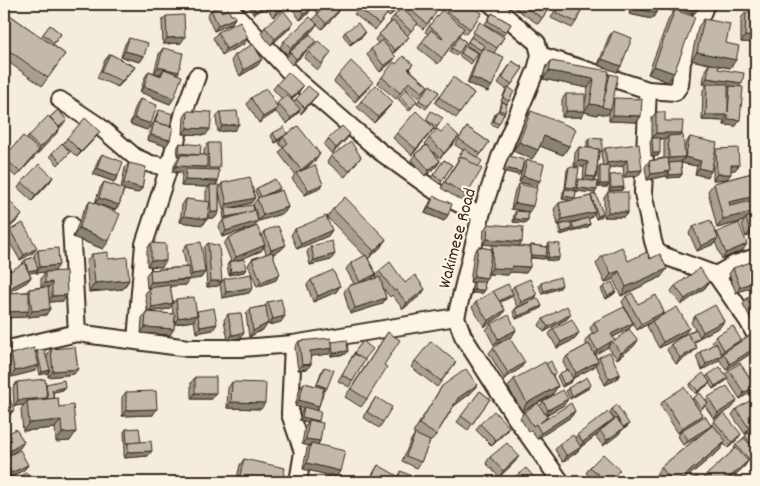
<svg xmlns="http://www.w3.org/2000/svg" width="760" height="486" viewBox="0 0 760 486" font-family="Dekko,sans-serif">
<style>
.lines{fill:none;stroke-linecap:round;stroke-linejoin:round}
.street-casing{stroke:#3b2a1e;stroke-width:20}
.street{stroke:#fcf5e5;stroke-width:16}
.wall{fill:#a89f92;stroke:#3b2a1e}
.shaded-wall{fill:#888277;stroke:#3b2a1e}
.building{fill:#c3b9aa;stroke:#3b2a1e}
.labels{text-anchor:middle;stroke-width:4.5;stroke-linejoin:round;paint-order:stroke}
.street-label{font-size:18px;fill:#3b2a1e;stroke:#fcf5e5}
</style>
<rect width="100%" height="100%" fill="#f4eddd"/>
<filter id="ink" filterUnits="userSpaceOnUse"><feTurbulence type="fractalNoise" baseFrequency=".02" numOctaves="2"/><feDisplacementMap in="SourceGraphic" scale="10" xChannelSelector="R" yChannelSelector="G"/><feConvolveMatrix kernelMatrix="1 2 1 2 8 2 1 2 1" color-interpolation-filters="sRGB"/></filter>
<g filter="url(#ink)">
<g class="lines">
<defs>
<g id="street">
<path d="M226,4L298,81L356,131L382,153L438,193L481,215"/>
<path d="M491,4L537,43L540,55L536,70L500,157L481,215L456,317L463,336L513,414L561,482"/>
<path d="M540,55L648,90L675,92L680,85L682,62L706,4"/>
<path d="M648,90L643,193L653,241L656,251L662,255L716,275L748,321L756,336"/>
<path d="M60,100L99,126L135,157L151,164L169,167"/>
<path d="M71,225L77,333"/>
<path d="M716,275L735,264L756,257"/>
<path d="M136,340L144,244L169,167L184,112L197,76"/>
<path d="M293,344L290,414L303,452L298,482"/>
<path d="M4,350L77,333L188,348H241L293,344L456,317"/>
<path d="M739,482L756,465"/>
</g>
</defs>
<use href="#street" class="street-casing"/>
<use href="#street" class="street"/>
</g>
<g class="wall">
<path d="M236,4H272L271,5L253,14L249,6L250,4L242,9L239,4L237,5Z"/>
<path d="M272,4H307L311,9L307,15L300,20L290,5L273,17L268,9Z"/>
<path d="M308,4H326L318,13Z"/>
<path d="M362,4L385,7L400,6L389,17L387,14L375,30L354,14Z"/>
<path d="M405,4L432,19L423,29L417,24L407,36L404,43L393,54L392,62L380,72L367,55L371,49L378,43L375,40L379,34L391,22L390,21L394,16Z"/>
<path d="M452,4L482,13L466,34L462,31L438,64L418,48L428,34L425,32L429,26L446,13Z"/>
<path d="M514,4H552L538,24L512,6Z"/>
<path d="M558,4H584L576,22L572,28L551,18Z"/>
<path d="M632,4H658L652,19L629,14Z"/>
<path d="M670,4H699L695,13H688L668,82L648,74L669,18L674,11L669,10Z"/>
<path d="M341,8L337,14L322,29L313,20L317,14Z"/>
<path d="M211,10L222,12L231,15L235,18L231,24L214,31L207,16Z"/>
<path d="M4,11L41,37L50,25L61,34L53,45L65,54L42,86L4,59Z"/>
<path d="M746,12L756,43L741,42V18Z"/>
<path d="M492,13L511,24L504,35L485,24Z"/>
<path d="M166,16L181,43L163,44L162,21Z"/>
<path d="M704,19L726,43L730,68L719,66L718,69L740,86L736,126L724,125V121L702,120L703,90L707,84H703L705,70L709,64L691,60L698,27Z"/>
<path d="M480,22L504,37L494,53L488,92L467,83L479,53L466,45Z"/>
<path d="M265,27L289,29L271,45L261,33Z"/>
<path d="M313,30L287,54L280,47L284,41Z"/>
<path d="M613,31L621,66L617,72L598,65L609,36Z"/>
<path d="M218,32L244,44L222,55L213,38Z"/>
<path d="M345,32L365,33L363,36L350,45L343,35Z"/>
<path d="M459,37L466,42L456,56L450,51Z"/>
<path d="M129,38L144,56L140,62L121,57L125,44Z"/>
<path d="M312,46L292,65L286,58L290,52Z"/>
<path d="M465,46L478,53L471,64L459,56Z"/>
<path d="M163,48L177,74L174,98L170,104L140,92L145,77L149,71L160,75V74L154,73L159,54Z"/>
<path d="M308,52L327,58L318,70L304,58Z"/>
<path d="M110,54L135,67L131,72L118,87L97,78L105,60Z"/>
<path d="M235,55L258,65L240,76L231,61Z"/>
<path d="M512,61L523,68L509,88V101L507,104L501,101L506,89L498,83Z"/>
<path d="M551,61L608,76L610,74L613,99L641,116L637,122L609,121V111L607,115L598,113L597,115L585,112L581,117H562V99L566,94L585,103L588,88L543,79L545,69Z"/>
<path d="M396,64H413L409,69L428,86L418,98L405,87L396,99L377,83L382,77Z"/>
<path d="M338,76L373,82L369,88L355,102L334,82Z"/>
<path d="M453,77L474,93L456,118L435,103Z"/>
<path d="M277,84L303,86L292,100L294,102L296,99L318,94L301,114L299,112L287,124L276,112L274,113L259,123L247,104L251,98L276,105L282,99L273,89Z"/>
<path d="M430,85L439,92L426,109L417,103Z"/>
<path d="M400,96L417,101L409,111L398,99Z"/>
<path d="M140,99L147,130L130,124L136,105Z"/>
<path d="M361,101L393,102L389,107L374,123L357,107Z"/>
<path d="M502,102L505,112L497,127L491,124L495,114L497,111L498,112L500,105Z"/>
<path d="M58,110L67,120L16,177L4,166V157L23,136L26,139Z"/>
<path d="M159,110L170,126V140L166,146L147,140L150,128L154,122L157,113Z"/>
<path d="M188,111L206,135L183,134L184,117Z"/>
<path d="M531,111L569,146L563,155L540,146L538,150L532,159L513,151L525,120Z"/>
<path d="M220,112L235,130L218,132L216,118Z"/>
<path d="M656,112L665,121L682,133L681,136L684,150L686,143L690,137L715,150L716,149L739,165L735,170H731L727,179L713,180V164L711,171L707,177L695,174L697,166L681,163L682,161L681,162L682,174L680,177L667,178V176H666L647,180L645,167L649,161L664,158V142L666,139H660L658,156H651L650,141L652,138V118Z"/>
<path d="M443,118L435,130L434,129L412,155L393,138L397,133L426,120Z"/>
<path d="M467,127L489,142L478,158V167L466,195L462,201L441,188L458,160L457,159L463,150L455,145Z"/>
<path d="M273,133L287,134L316,160L304,170L323,184L319,189L305,195L292,179L295,174L279,153L283,148L279,143L281,140L275,143L271,136Z"/>
<path d="M96,137L77,157L63,144L70,152L58,165L50,156L52,153L63,144L67,138Z"/>
<path d="M429,138L455,142L440,158L431,150L440,161L436,167L425,176L411,160L415,154L426,145L425,144Z"/>
<path d="M589,138L602,151L599,153L596,177L594,181L598,182V168L600,165L603,166L601,154L605,148L642,170L638,176L624,177L623,166L609,168V176L610,175L624,187L622,190L609,191V185L607,187H598V183L595,193L576,191L575,198L574,200L591,196V195L601,217L596,219L594,213L591,218L588,219L590,224L588,227L572,232L571,231L570,232L560,235L558,228L560,225L570,222L558,225L554,209L559,203L571,200L562,199L563,192L565,189L567,170L569,167L577,182L579,179L583,180L584,167L574,166L575,153L579,147L587,148V141Z"/>
<path d="M328,139L346,140L332,154L324,145Z"/>
<path d="M180,143L199,155H204V149L208,143L218,170V181L216,185L219,188L222,183L251,203L223,210L219,192V212L215,218H208L203,225L180,222L182,205L186,199L206,202V191L209,187L181,186L182,175L183,172H172L176,161L180,156H177L178,146Z"/>
<path d="M102,154L118,176L114,182L93,174L98,160Z"/>
<path d="M331,156L361,157L345,177L327,162Z"/>
<path d="M509,156L519,175L503,171L507,159Z"/>
<path d="M444,160L452,165L440,184L431,178Z"/>
<path d="M527,160L536,186L519,182L523,166Z"/>
<path d="M129,163L142,188L138,193L124,190L119,205L115,210L95,203L100,188L104,182L121,188L125,168Z"/>
<path d="M756,172V233L746,237L742,224L744,221L717,228L708,191L714,183Z"/>
<path d="M53,177L49,183L32,201L18,188L22,182Z"/>
<path d="M519,184L529,212H528V220L526,223L513,222L514,214L516,211H525L511,209L515,190Z"/>
<path d="M257,188L278,191L274,192L288,207L284,213L259,221L253,204L258,198L255,191Z"/>
<path d="M608,192L628,212L624,217H604V198Z"/>
<path d="M434,196L448,215L444,221L425,213L430,202Z"/>
<path d="M90,201L103,249L73,237L84,210Z"/>
<path d="M225,209L254,227L261,236L264,231L281,250L273,254L276,280L257,287L248,265L252,259L266,254L264,247L261,251L238,260L246,269L244,272L229,275L227,265L229,262L231,261L224,244L228,238L254,227L222,237L219,226L223,220H224L223,212Z"/>
<path d="M333,209L386,239L380,248L368,259L376,274L372,279L376,278L375,277L379,271L405,283L425,289L421,295L403,309L392,295L390,297L383,288L386,298L382,304L350,314L344,292L348,286L354,284L346,269L351,263L365,256L327,217Z"/>
<path d="M488,224L522,242L519,246L529,247L531,245L547,247L549,243L559,258L557,261L546,260V256L544,259L531,258L526,273L510,272L508,275L488,274L487,278L484,282L485,290L483,293H472V285L473,283L470,282L474,253L478,247L491,249L493,245L483,244L484,230Z"/>
<path d="M693,227L716,234L717,232L743,250L722,259L715,242L714,244L697,251L689,233Z"/>
<path d="M295,229L332,230L328,236L297,249L291,235Z"/>
<path d="M10,230L37,248L33,253L20,260L6,236Z"/>
<path d="M151,243L162,267L147,266V249Z"/>
<path d="M208,243L222,281L218,286L207,287L204,248Z"/>
<path d="M187,244L205,272L201,278L190,279L186,285L170,286L173,303L176,299L196,313L197,311L213,330L196,333L194,320L193,321L175,324L170,335L141,333L142,318L146,312L173,314L172,305L169,309L148,312L145,294L149,288H151H147L146,275L150,270L186,267L183,250Z"/>
<path d="M311,246L331,260L310,265L307,252Z"/>
<path d="M38,250L55,271L36,273V271L29,273L31,277L27,282L6,293L26,292L29,289L41,287V278L45,272L63,301L50,302L46,315L28,317L27,314L25,317L4,318V260L10,271L23,264L22,263L25,260L34,257V255Z"/>
<path d="M92,254L108,259L129,280L123,289L89,292L86,262Z"/>
<path d="M602,256L628,261L650,259L661,277L621,296L613,279L605,283L596,264Z"/>
<path d="M756,262V283L754,286L736,293L729,274L733,268L753,266Z"/>
<path d="M224,279L253,287L249,293L222,298L220,284Z"/>
<path d="M311,280L340,286L336,292L313,302L307,285Z"/>
<path d="M709,282L705,288L681,305L671,291L675,286Z"/>
<path d="M541,283L560,288L542,294L539,286Z"/>
<path d="M514,286L537,295L534,300L542,306L540,309L516,319L513,312L515,309L517,307L512,296L511,297L500,302L505,310L501,316L484,327L472,307L476,302L511,290Z"/>
<path d="M603,287L616,291L614,294L606,299L601,289Z"/>
<path d="M756,293V329L743,304L747,298Z"/>
<path d="M626,296L638,304L664,312L662,315L685,334L659,348L647,326L650,323L637,330L622,302Z"/>
<path d="M268,302L281,322L269,325L268,323L264,329L249,337L246,314L250,309L265,306Z"/>
<path d="M228,314L244,333L240,338L228,340L224,320Z"/>
<path d="M571,314L567,319L544,332L539,325L543,319Z"/>
<path d="M695,316L724,321L720,327L699,338L698,340L693,343L697,348L692,353L676,364L667,350L671,344L695,329L691,322Z"/>
<path d="M594,322L633,323L629,329L613,337L615,341L638,340L634,346L617,359L608,347L595,354L597,359L599,357L620,374L616,380L605,385L596,365L594,367L573,378V379L571,382L562,387L557,376L559,374L567,370L563,362L567,356L587,345L585,341L589,336L593,334L590,328Z"/>
<path d="M491,324L516,330L512,336L494,345L486,330Z"/>
<path d="M553,329L579,333L575,339L557,348L549,334Z"/>
<path d="M388,332L384,365L367,399L361,407L345,397Z"/>
<path d="M756,335V364L752,353L753,352L726,370L719,359L718,361L702,370L696,357L700,352L714,344L712,342L716,336L739,343Z"/>
<path d="M299,341L332,342L346,354L331,356L330,352L329,354L310,356L311,364L307,369L298,370L295,347Z"/>
<path d="M363,341L365,360L349,387L338,381L352,357V356Z"/>
<path d="M493,348L521,368L504,379L489,353Z"/>
<path d="M51,349L74,374L48,377V372L40,375L38,366L35,371L11,377L7,359L11,354L36,353L37,351L47,359V355Z"/>
<path d="M415,361L456,362L437,387L411,367Z"/>
<path d="M324,367L325,391L324,390L319,406L316,410L318,422L320,441L318,444L340,471L336,477L303,469L307,448L309,446L302,444L305,426L308,422L299,420L302,410L303,408L295,406L300,388L304,383L316,386L322,370Z"/>
<path d="M729,370L755,386L751,392L740,399L727,379L726,381L713,389L709,383L696,394L689,386L691,383L706,377L708,375H725Z"/>
<path d="M553,376L558,386L552,395L522,411L508,387L514,379L554,376Z"/>
<path d="M195,377L212,399H191V383Z"/>
<path d="M17,382L46,384L65,387L63,390L53,392L54,398L59,407L70,441L56,442L55,428L23,431L21,409L24,405L14,406L13,388Z"/>
<path d="M232,382L261,409L227,408L228,388Z"/>
<path d="M477,385L471,393L454,406L436,435L429,443L421,462L417,468L402,461L411,440L415,434L413,433L442,386Z"/>
<path d="M568,388H589L570,399L566,391Z"/>
<path d="M480,391L490,399L468,430L457,422Z"/>
<path d="M126,392L153,415L122,416V397Z"/>
<path d="M376,397L383,422L379,428L363,417Z"/>
<path d="M708,397L733,407L714,419L705,406L699,411L698,421L711,426L709,428L714,421L737,440L728,448L724,444L720,450L681,482H661L655,476L661,467L699,436L683,445L678,436L681,432L678,433L660,405L664,400H692L693,398L706,400Z"/>
<path d="M755,397H756V427L752,429L756,434V453H755L748,461L744,467L727,482H687L700,481L735,449L734,448L736,445L752,430L745,434L732,415L736,409L752,402Z"/>
<path d="M543,401L564,405L546,415L547,417L545,419L575,411L571,417L537,439L531,430L529,432L520,418L524,412L540,406Z"/>
<path d="M612,409L629,424L627,427L622,430L619,434L603,446L596,437L598,434L581,447L577,452L563,462L555,450L559,444L575,438L577,435L614,419L611,422L615,420L610,412Z"/>
<path d="M480,424L509,427L505,433L492,446L476,430Z"/>
<path d="M126,429L141,442L148,456L124,458V448L125,447L124,432Z"/>
<path d="M4,436L20,448L4,458Z"/>
<path d="M490,457L515,462L499,477L486,463Z"/>
<path d="M4,458L28,465L24,470L9,478L14,482L16,479L29,482H4L7,478L4,472Z"/>
<path d="M244,459L282,482H236L240,465Z"/>
<path d="M378,465L392,482H368Z"/>
<path d="M590,467L615,476L610,482H596L586,473Z"/>
<path d="M756,474V481L753,478Z"/>
<path d="M515,477L533,481L531,482H515L513,480Z"/>
</g>
<g class="shaded-wall">
<path d="M246,4H251L242,9Z"/>
<path d="M270,4H272L271,5L253,14L255,11Z"/>
<path d="M288,4H291L290,5L273,17L277,11Z"/>
<path d="M673,5L699,8L695,13L676,11L677,8L675,11L669,10Z"/>
<path d="M341,8L337,14L322,29L326,23Z"/>
<path d="M633,8L656,13L652,19L629,14Z"/>
<path d="M311,9L307,15L300,20L304,14Z"/>
<path d="M235,18L231,24L214,31L218,25Z"/>
<path d="M293,23L289,29L271,45L275,39Z"/>
<path d="M317,24L313,30L287,54L291,48Z"/>
<path d="M365,33L363,36L350,45L352,42Z"/>
<path d="M745,36L756,37V43L741,42Z"/>
<path d="M185,37L181,43L163,44L167,38Z"/>
<path d="M409,37L404,43L391,56L395,50Z"/>
<path d="M248,38L244,44L222,55L226,49Z"/>
<path d="M316,41L312,46L292,65L296,59Z"/>
<path d="M125,51L144,56L140,62L121,57Z"/>
<path d="M697,52L736,60L730,68L691,60Z"/>
<path d="M396,57L392,62L380,72L384,66Z"/>
<path d="M262,59L258,65L240,76L244,70Z"/>
<path d="M602,59L621,66L617,72L598,65Z"/>
<path d="M654,66L674,73L668,82L648,74Z"/>
<path d="M135,67L131,72L118,87L122,81Z"/>
<path d="M158,67L179,72L175,78L164,69L160,74L154,73Z"/>
<path d="M549,71L594,79L588,88L543,79Z"/>
<path d="M471,77L492,86L488,92L467,83Z"/>
<path d="M707,78L742,83L738,89L730,86L729,87L703,84Z"/>
<path d="M373,82L369,88L355,102L359,96Z"/>
<path d="M144,86L174,98L170,104L140,92Z"/>
<path d="M303,86L299,92L288,104L292,98Z"/>
<path d="M318,94L313,100L301,114L305,108Z"/>
<path d="M393,102L389,107L374,123L378,117Z"/>
<path d="M590,104L603,106L611,109L607,115L598,113L597,115L585,112L581,117H562L566,111H584Z"/>
<path d="M278,108L274,113L259,123L263,117Z"/>
<path d="M300,109L296,115L287,124L291,118Z"/>
<path d="M613,115L641,116L637,122L609,121Z"/>
<path d="M706,115H728L724,121L702,120Z"/>
<path d="M134,118L151,124L147,130L130,124Z"/>
<path d="M728,119L740,120L736,126L724,125Z"/>
<path d="M239,124L235,130L218,132L222,126Z"/>
<path d="M60,128L56,134L16,177L40,148Z"/>
<path d="M187,128L210,129L206,135L183,134Z"/>
<path d="M434,128L430,133L412,155L416,149Z"/>
<path d="M100,132L96,137L77,157L81,152Z"/>
<path d="M656,133H682L678,139L668,136L666,139L652,138Z"/>
<path d="M350,134L346,140L332,154L336,148Z"/>
<path d="M151,135L170,140L166,146L147,140Z"/>
<path d="M459,136L455,142L440,158L444,153Z"/>
<path d="M544,136L569,146L563,155L538,145Z"/>
<path d="M283,137L281,140L275,143L277,140Z"/>
<path d="M519,142L538,150L532,159L513,151Z"/>
<path d="M179,153L200,155L197,158L177,156Z"/>
<path d="M653,153H660L658,156H651Z"/>
<path d="M320,154L316,160L297,175L301,170Z"/>
<path d="M685,157L680,163H665L669,158Z"/>
<path d="M685,157L701,161L697,166L681,163Z"/>
<path d="M578,160L588,162L584,167L574,166Z"/>
<path d="M627,160L623,166L603,169L607,163Z"/>
<path d="M440,161L436,167L425,176L429,170Z"/>
<path d="M731,165H739L735,170L727,171Z"/>
<path d="M176,166L207,167L203,173L186,169L183,172H172Z"/>
<path d="M97,168L118,176L114,182L93,174Z"/>
<path d="M505,168L521,172L519,175L503,171Z"/>
<path d="M699,168L711,171L707,177L695,174Z"/>
<path d="M642,170L638,176L624,177L628,171Z"/>
<path d="M670,171L666,176L647,180L651,174Z"/>
<path d="M682,174L680,177L667,178L669,175Z"/>
<path d="M717,174H731L727,179L713,180Z"/>
<path d="M523,176L540,181L536,186L519,182Z"/>
<path d="M586,176L596,177L592,183L582,182Z"/>
<path d="M53,177L49,183L32,201L36,195Z"/>
<path d="M185,180L218,181L214,187L210,185L209,187L181,186Z"/>
<path d="M124,183L142,188L138,193L120,189Z"/>
<path d="M323,184L319,189L305,195L309,190Z"/>
<path d="M600,184H609L607,187H598Z"/>
<path d="M566,187L576,188L574,191L564,190Z"/>
<path d="M624,187L622,190L609,191L611,188Z"/>
<path d="M280,188L278,191L259,200L261,197Z"/>
<path d="M578,188L597,190L595,193L576,191Z"/>
<path d="M564,196L575,198L573,201L562,199Z"/>
<path d="M756,196V202L723,211L729,202Z"/>
<path d="M99,198L119,205L115,210L95,203Z"/>
<path d="M255,198L251,203L223,210L227,204Z"/>
<path d="M515,203L533,206L529,212L511,209Z"/>
<path d="M288,207L284,213L259,221L263,215Z"/>
<path d="M429,207L448,215L444,221L425,213Z"/>
<path d="M756,211V218H746L744,221L717,228L723,219Z"/>
<path d="M211,212H219L215,218H207Z"/>
<path d="M254,212L224,220L226,217Z"/>
<path d="M595,212L591,218L558,225L562,219Z"/>
<path d="M608,212H628L624,217H604Z"/>
<path d="M603,214L601,217L596,219L598,216Z"/>
<path d="M22,215L18,220L4,233V231Z"/>
<path d="M184,216L207,219L203,225L180,222Z"/>
<path d="M515,219L528,220L526,223L513,222Z"/>
<path d="M258,221L254,227L222,237L226,231Z"/>
<path d="M590,224L588,227L572,232L574,229Z"/>
<path d="M79,228L109,241L103,249L73,237Z"/>
<path d="M572,229L570,232L560,235L562,232Z"/>
<path d="M756,229V233L746,237L750,231Z"/>
<path d="M332,230L328,236L297,249L301,244Z"/>
<path d="M718,238L714,244L697,251L701,246Z"/>
<path d="M386,239L380,248L368,259L374,251Z"/>
<path d="M487,239L522,242L518,248L483,244Z"/>
<path d="M747,244L743,250L722,259L726,253Z"/>
<path d="M265,245L261,251L232,263L236,257Z"/>
<path d="M286,245L281,250L267,256L271,250Z"/>
<path d="M37,248L33,253L20,260L24,255Z"/>
<path d="M335,254L331,260L310,265L314,260Z"/>
<path d="M530,254L546,256L544,259L528,257Z"/>
<path d="M548,257L559,258L557,261L546,260Z"/>
<path d="M151,260L166,261L162,267L147,266Z"/>
<path d="M59,265L55,271L36,273L40,267Z"/>
<path d="M512,266L530,267L526,273L510,272L508,275L488,274L492,268Z"/>
<path d="M38,269L36,272L26,274L28,271Z"/>
<path d="M246,269L244,272L229,275L231,272Z"/>
<path d="M667,269L661,277L621,296L626,287Z"/>
<path d="M619,271L613,279L605,283L611,274Z"/>
<path d="M205,272L201,278L189,280L190,279L186,285L147,288L151,282L188,280L192,274Z"/>
<path d="M280,274L276,280L257,287L261,282Z"/>
<path d="M376,274L371,280L356,287L360,282Z"/>
<path d="M474,276L487,278L483,284L470,282Z"/>
<path d="M31,277L27,282L4,295V291Z"/>
<path d="M129,280L123,289L89,292L95,283Z"/>
<path d="M211,281H222L218,286L207,287Z"/>
<path d="M756,281V283L754,286L736,293L740,287Z"/>
<path d="M52,282L48,288H41L45,283Z"/>
<path d="M709,282L705,288L681,305L685,299Z"/>
<path d="M562,285L560,288L542,294L544,291Z"/>
<path d="M340,286L336,292L313,302L318,296Z"/>
<path d="M253,287L249,293L222,298L226,292Z"/>
<path d="M425,289L421,295L403,309L407,303Z"/>
<path d="M474,290H485L483,293H472Z"/>
<path d="M616,291L614,294L606,299L608,296Z"/>
<path d="M513,294L511,297L495,305L497,302Z"/>
<path d="M67,295L63,301L48,302L52,296Z"/>
<path d="M537,295L533,300L517,308L521,302Z"/>
<path d="M386,298L382,304L350,314L355,308Z"/>
<path d="M173,303L169,309L148,312L152,307Z"/>
<path d="M542,306L540,309L516,319L518,316Z"/>
<path d="M50,309L46,315L28,317L32,311Z"/>
<path d="M505,310L501,316L484,327L488,321Z"/>
<path d="M29,311L25,317L4,318V314L5,312Z"/>
<path d="M664,312L660,317L652,321L650,323L637,330L641,324Z"/>
<path d="M571,314L567,319L544,332L548,327Z"/>
<path d="M197,315L193,321L174,324L178,318Z"/>
<path d="M285,316L281,322L269,325L273,319Z"/>
<path d="M724,321L720,327L699,338L698,340L689,346L691,343L700,337L703,332Z"/>
<path d="M268,323L264,329L249,337L253,331Z"/>
<path d="M633,323L629,329L607,340L611,334Z"/>
<path d="M217,324L213,330L196,333L200,327Z"/>
<path d="M145,327L174,329L170,335L141,333Z"/>
<path d="M689,328L685,334L659,348L663,342Z"/>
<path d="M516,330L512,336L494,345L498,339Z"/>
<path d="M244,333L240,338L228,340L232,335Z"/>
<path d="M579,333L575,339L557,348L561,342Z"/>
<path d="M638,340L634,346L617,359L621,353Z"/>
<path d="M741,340L737,346L720,355L724,350Z"/>
<path d="M612,341L608,347L593,356L597,350Z"/>
<path d="M756,347V350L726,370L730,364Z"/>
<path d="M333,348L329,354L306,357L310,351Z"/>
<path d="M697,348L692,353L676,364L680,358Z"/>
<path d="M348,351L346,354L331,356L333,353Z"/>
<path d="M722,355L718,361L702,370L706,364Z"/>
<path d="M598,361L594,367L572,379L576,373Z"/>
<path d="M525,362L521,368L504,379L508,373Z"/>
<path d="M311,364L307,369L298,370L302,365Z"/>
<path d="M39,365L35,371L11,377L15,371Z"/>
<path d="M78,369L74,374L48,377L53,371Z"/>
<path d="M50,370L48,373L40,375L42,372Z"/>
<path d="M620,374L616,380L605,385L609,379Z"/>
<path d="M728,378L726,381L713,389L715,386Z"/>
<path d="M573,379L571,382L562,387L564,384Z"/>
<path d="M710,382L708,385L696,394L698,391Z"/>
<path d="M317,384L327,388L325,391L315,387Z"/>
<path d="M477,385L471,393L452,407L458,398Z"/>
<path d="M591,385L589,388L570,399L572,396Z"/>
<path d="M558,386L552,395L522,411L527,403Z"/>
<path d="M755,386L751,392L740,399L744,393Z"/>
<path d="M65,387L63,390L50,393L52,390Z"/>
<path d="M195,393H216L212,399H191Z"/>
<path d="M47,398L43,404L27,401L24,405L14,406L18,400Z"/>
<path d="M568,399L564,405L544,416L548,410Z"/>
<path d="M299,400L319,406L315,412L295,406Z"/>
<path d="M737,401L733,407L714,419L718,413Z"/>
<path d="M231,402L265,403L261,409L227,408Z"/>
<path d="M157,409L153,415L122,416L126,410Z"/>
<path d="M14,410L10,415L4,418V414Z"/>
<path d="M575,411L571,417L537,439L541,433Z"/>
<path d="M702,415L698,421L678,433L682,428Z"/>
<path d="M302,417L319,421L317,424L309,420L308,422L299,420Z"/>
<path d="M614,419L610,424L600,431L598,434L579,448L581,447L577,452L563,462L567,456L579,448L583,442Z"/>
<path d="M61,420L55,428L23,431L29,423Z"/>
<path d="M629,424L627,427L622,430L619,434L603,446L607,440Z"/>
<path d="M756,424V427L745,434L749,428Z"/>
<path d="M711,426L707,432L683,445L688,440Z"/>
<path d="M509,427L505,433L492,446L496,440Z"/>
<path d="M76,432L70,441L56,442L62,433Z"/>
<path d="M741,434L737,440L728,448L732,442Z"/>
<path d="M306,439L320,441L316,447L311,443L309,446L302,444Z"/>
<path d="M726,441L720,450L681,482H677Z"/>
<path d="M24,442L20,448L4,458L6,453Z"/>
<path d="M152,451L148,456L124,458L128,452Z"/>
<path d="M519,456L515,462L499,477L503,471Z"/>
<path d="M748,461L744,467L727,482H724Z"/>
<path d="M307,463L340,471L336,477L303,469Z"/>
<path d="M28,465L24,470L7,479L11,473Z"/>
<path d="M239,479L254,482H237Z"/>
</g>
<g class="building">
<path d="M252,4H270L255,11Z"/>
<path d="M272,4H288L277,11Z"/>
<path d="M297,4H307L311,9L304,14Z"/>
<path d="M313,4H326L320,10Z"/>
<path d="M328,4H336L341,8L326,23L317,14Z"/>
<path d="M362,4H382L390,10L379,24L358,8Z"/>
<path d="M388,4H401L391,14L389,11L390,10L385,7Z"/>
<path d="M404,4H425L436,13L427,24Z"/>
<path d="M452,4H469L482,13L470,29L447,11Z"/>
<path d="M521,4H552L542,18Z"/>
<path d="M560,4H584L576,22L556,13Z"/>
<path d="M634,4H658L656,13L633,8Z"/>
<path d="M673,4H699V8L673,5Z"/>
<path d="M220,6L222,12L228,9L231,15H234L235,18L218,25L211,10Z"/>
<path d="M401,8L418,23L411,31L394,16Z"/>
<path d="M677,8L694,15L693,17L676,10Z"/>
<path d="M442,10L464,28L442,58L422,42L431,30L442,38L443,37L429,26Z"/>
<path d="M675,10L695,17L674,73L654,66Z"/>
<path d="M4,11L65,54L48,78L4,47Z"/>
<path d="M284,11L293,23L275,39L265,27Z"/>
<path d="M746,12H756V37L745,36Z"/>
<path d="M492,13L511,24L506,32L488,21Z"/>
<path d="M184,15L185,37L167,38L166,16Z"/>
<path d="M310,17L317,24L291,48L284,41Z"/>
<path d="M704,19L730,24L726,43L739,46L736,60L697,52Z"/>
<path d="M240,21L248,38L226,49L218,32Z"/>
<path d="M393,21L409,37L395,50L379,34Z"/>
<path d="M480,22L504,37L497,48L473,32Z"/>
<path d="M358,23L365,33L352,42L345,32Z"/>
<path d="M50,25L61,34L54,43L43,34Z"/>
<path d="M613,31L632,38L621,66L602,59Z"/>
<path d="M310,34L316,41L296,59L290,52Z"/>
<path d="M459,37L466,42L459,53L452,48Z"/>
<path d="M471,37L485,46L484,48H482L481,50L468,42Z"/>
<path d="M129,38L148,43L144,56L125,51Z"/>
<path d="M382,40L396,57L384,66L371,49Z"/>
<path d="M318,41L331,52L322,64L308,52Z"/>
<path d="M253,44L262,59L244,70L235,55Z"/>
<path d="M465,46L478,53L473,61L461,53Z"/>
<path d="M163,48L183,53L179,72L158,67Z"/>
<path d="M482,48L504,57L492,86L471,77Z"/>
<path d="M110,54L135,67L122,81L101,72Z"/>
<path d="M403,56L413,64L408,69L428,86L422,92L409,82L400,93L382,77L394,62L396,64Z"/>
<path d="M351,61L373,82L359,96L338,76Z"/>
<path d="M512,61L523,68L512,84L502,78Z"/>
<path d="M551,61L609,71L603,106L590,104L594,79L549,71Z"/>
<path d="M709,64L719,65L718,69L744,73L742,83L707,78Z"/>
<path d="M164,69L182,76L174,98L144,86L149,71L161,76Z"/>
<path d="M288,72L303,86L292,98L277,84Z"/>
<path d="M610,74L618,76L611,109L602,107Z"/>
<path d="M453,77L474,93L460,113L439,97Z"/>
<path d="M707,84H728V112L730,86L743,87L740,120L728,119V115H706Z"/>
<path d="M376,85L393,102L378,117L361,101Z"/>
<path d="M430,85L439,92L428,106L419,100Z"/>
<path d="M308,86L318,94L305,108L296,99Z"/>
<path d="M508,87L514,91L509,101L503,98Z"/>
<path d="M266,88L278,108L263,117L251,98Z"/>
<path d="M406,89L417,101L411,108L400,96Z"/>
<rect x="566" y="94" width="19" height="17"/>
<path d="M287,95L300,109L291,118L277,103Z"/>
<path d="M614,98L642,99L641,116L613,115Z"/>
<path d="M140,99L157,105L151,124L134,118Z"/>
<path d="M502,102L507,104L505,112L499,110Z"/>
<path d="M58,110L67,120L59,127L50,117Z"/>
<path d="M159,110L173,114L170,126L155,122Z"/>
<path d="M188,111L212,112L210,129L187,128Z"/>
<path d="M237,111L239,124L222,126L220,112Z"/>
<path d="M416,111L434,128L416,149L397,133Z"/>
<path d="M431,111L443,118L437,127L426,120Z"/>
<path d="M497,111L504,114L499,124L493,121Z"/>
<path d="M531,111L576,129L569,146L544,136L538,150L519,142Z"/>
<path d="M656,112H665V121H683L682,133H656Z"/>
<path d="M48,116L60,128L40,148L28,137Z"/>
<path d="M85,118L100,132L81,152L67,138Z"/>
<path d="M154,122L173,127L170,140L151,135Z"/>
<path d="M447,125L459,136L444,153L429,138L437,129L441,132Z"/>
<path d="M298,126L320,154L301,170L283,147L288,143L283,137Z"/>
<path d="M342,126L350,134L336,148L328,139Z"/>
<path d="M284,127L287,134L277,140L273,133Z"/>
<path d="M467,127L489,142L481,154L459,139Z"/>
<path d="M683,135L685,157L669,158L668,136Z"/>
<path d="M23,136L39,150L20,172L4,157Z"/>
<path d="M690,137L717,143L711,171L699,168L701,161L685,157Z"/>
<path d="M589,138L602,139V151H599V149L589,148Z"/>
<path d="M652,138H660V153H653Z"/>
<path d="M351,142L361,157L349,171L331,156Z"/>
<path d="M62,143L70,152L61,162L52,153Z"/>
<path d="M180,143L201,145L200,155L179,153Z"/>
<path d="M208,143H219L220,168H209Z"/>
<path d="M639,144L642,170L628,171L627,160L607,163L605,148Z"/>
<path d="M427,145L440,161L429,170L415,154Z"/>
<path d="M579,147L599,149L596,177L586,176L588,162L578,160Z"/>
<path d="M738,148L739,165H731V174H717L716,149Z"/>
<path d="M464,149L482,161L478,167L461,156L460,157H459Z"/>
<path d="M102,154L123,162L118,176L97,168Z"/>
<path d="M181,155H207V167L176,166Z"/>
<path d="M461,156L482,169L466,195L445,182Z"/>
<path d="M509,156L524,160L521,172L505,168Z"/>
<path d="M668,158L670,171L651,174L649,161Z"/>
<path d="M444,160L452,165L442,181L433,175Z"/>
<path d="M527,160L544,164L540,181L523,176Z"/>
<path d="M681,162L682,174L669,175V173L670,171L669,163Z"/>
<path d="M129,163L146,167L142,188L124,183Z"/>
<path d="M39,164L53,177L36,195L22,182Z"/>
<path d="M315,165L323,184L309,190L296,173Z"/>
<path d="M600,165L609,166V184H600Z"/>
<path d="M569,167L579,168L576,188L566,187Z"/>
<path d="M186,169L219,170L218,181L185,180Z"/>
<path d="M756,172V196L729,202L730,206L756,200V211L723,219L714,183Z"/>
<path d="M622,174L624,187L611,188L610,175Z"/>
<path d="M250,177L255,198L227,204L222,183Z"/>
<path d="M275,179L280,188L261,197L257,188Z"/>
<path d="M579,179L598,182L597,190L578,188Z"/>
<path d="M104,182L124,189L119,205L99,198Z"/>
<path d="M519,184L537,188L533,206L515,203Z"/>
<path d="M210,185H219V212H211Z"/>
<path d="M565,189L576,191L575,198L564,196Z"/>
<path d="M282,190L288,207L263,215L257,198Z"/>
<rect x="608" y="192" width="20" height="20"/>
<path d="M596,194L603,214L598,216L591,195Z"/>
<path d="M434,196L452,204L448,215L429,207Z"/>
<path d="M591,196L595,212L562,219L559,203Z"/>
<path d="M345,197L386,239L374,251L333,209Z"/>
<path d="M186,199L210,202L207,219L184,216Z"/>
<path d="M90,201L120,214L109,241L79,228Z"/>
<path d="M11,202L22,215L4,231V208Z"/>
<path d="M253,205L254,211L242,214L226,217L225,209Z"/>
<path d="M255,210L258,221L226,231L223,220Z"/>
<path d="M516,211L528,212V220L515,219Z"/>
<path d="M756,215V229L750,231L746,218Z"/>
<path d="M326,216L332,230L301,244L295,229Z"/>
<path d="M588,218L590,224L574,229L572,223Z"/>
<path d="M710,220L718,238L701,246L693,227Z"/>
<path d="M570,222L572,229L562,232L560,225Z"/>
<path d="M23,223L37,248L24,255L10,230Z"/>
<path d="M739,223L747,244L726,253L717,232Z"/>
<path d="M488,224L523,227L522,242L487,239Z"/>
<path d="M257,226L265,245L236,257L228,238Z"/>
<path d="M278,226L286,245L271,250L264,231Z"/>
<path d="M4,240L11,249L4,255Z"/>
<path d="M332,241L335,254L314,260L311,246Z"/>
<path d="M201,242L205,272L192,274L187,244Z"/>
<path d="M151,243L166,244V261L151,260Z"/>
<path d="M208,243L219,246L222,281H211Z"/>
<path d="M549,243L560,244L559,258L548,257Z"/>
<path d="M493,245L531,247L530,267L512,266V269L492,268Z"/>
<path d="M531,245L547,247L546,256L531,255Z"/>
<path d="M478,247L492,249L487,278L474,276Z"/>
<path d="M622,247L628,261L647,252L650,259L660,254L667,269L626,287L619,271L611,274L602,256Z"/>
<path d="M58,248L59,265L40,267L38,250Z"/>
<path d="M108,252V259L127,257L129,280L95,283L92,254Z"/>
<path d="M272,252L280,274L261,282L252,259Z"/>
<path d="M366,255L376,274L360,282L351,263Z"/>
<path d="M34,257L38,269L28,271L25,260Z"/>
<path d="M4,259L10,271L24,263L31,277L4,291Z"/>
<path d="M244,259L246,269L231,272L229,262Z"/>
<path d="M390,262L405,283L415,275L425,289L407,303L396,290L394,291L379,271Z"/>
<path d="M751,262L756,274V281L740,287L733,268Z"/>
<path d="M189,267L190,279L151,282L150,270Z"/>
<path d="M700,268L709,282L685,299L675,286Z"/>
<path d="M333,270L340,286L318,296L311,280Z"/>
<path d="M66,271L67,295L52,296V282L45,283V272Z"/>
<path d="M251,274L253,287L226,292L224,279Z"/>
<path d="M380,277L386,298L355,308L348,286Z"/>
<path d="M560,277L562,285L544,291L541,283Z"/>
<path d="M530,279L537,295L521,302L514,286Z"/>
<path d="M474,282H484L485,290H474Z"/>
<path d="M612,282L616,291L608,296L603,287Z"/>
<path d="M508,284L513,294L499,301L493,291Z"/>
<path d="M170,285L173,303L152,307L149,288Z"/>
<path d="M48,287L50,309L32,311L29,289Z"/>
<path d="M493,291L505,310L488,321L476,302Z"/>
<path d="M29,292V311L5,312L4,293Z"/>
<path d="M632,293L638,304L656,295L664,312L641,324L626,296Z"/>
<path d="M756,293V316L747,298Z"/>
<path d="M194,297L197,315L178,318L176,299Z"/>
<path d="M538,298L542,306L518,316L515,309Z"/>
<path d="M281,299L285,316L273,319L268,302Z"/>
<path d="M715,305L724,321L703,332L695,316Z"/>
<path d="M266,306L268,323L253,331L250,309Z"/>
<path d="M567,306L571,314L548,327L543,319Z"/>
<path d="M624,307L633,323L611,334L615,341L629,329L638,340L621,353L612,341L597,350L589,336L598,331L594,322Z"/>
<path d="M677,307L689,328L663,342L652,321Z"/>
<path d="M214,308L217,324L200,327L197,311Z"/>
<path d="M146,312L175,314L174,329L145,327Z"/>
<path d="M241,313L244,333L232,335L228,314Z"/>
<path d="M509,315L516,330L498,339L491,324Z"/>
<path d="M572,319L579,333L561,342L553,329Z"/>
<path d="M733,326L741,340L724,350L716,336Z"/>
<path d="M696,329L700,337L693,342L687,334Z"/>
<path d="M388,332L400,340L384,365L387,367L367,399L351,389Z"/>
<path d="M755,332L756,335V347L730,364L723,353Z"/>
<path d="M687,333L697,348L680,358L671,344Z"/>
<path d="M509,337L525,362L508,373L493,348Z"/>
<path d="M331,338L333,348L310,351L311,364L302,365L299,341Z"/>
<path d="M347,340L348,351L333,353L332,342Z"/>
<path d="M363,341L373,349L364,360L354,353Z"/>
<path d="M431,341L456,362L441,381L415,361Z"/>
<path d="M716,343L722,355L706,364L700,352Z"/>
<path d="M589,344L598,361L576,373L567,356Z"/>
<path d="M75,347L78,369L53,371L51,349Z"/>
<path d="M34,348L39,365L15,371L11,354Z"/>
<path d="M44,349L50,370L42,372L37,351Z"/>
<path d="M610,352L620,374L609,379L599,357Z"/>
<path d="M354,354L365,360L353,381L342,375Z"/>
<path d="M551,361L556,373L552,375L546,364Z"/>
<path d="M545,362L558,386L527,403L514,379Z"/>
<path d="M740,363L755,386L744,393L729,370Z"/>
<path d="M324,367L334,370L327,388L317,384Z"/>
<path d="M720,367L728,378L715,386L708,375Z"/>
<path d="M466,369L477,385L458,398L436,435L419,424L442,386Z"/>
<path d="M568,369L573,379L564,384L559,374Z"/>
<path d="M703,373L710,382L698,391L691,383Z"/>
<rect x="195" y="377" width="21" height="16"/>
<path d="M587,377L591,385L572,396L568,388Z"/>
<path d="M45,379L47,398L18,400L17,382Z"/>
<path d="M64,380L65,387L52,390L54,398L48,399L46,384Z"/>
<path d="M4,381H5L7,389L4,390Z"/>
<path d="M232,382L266,383L265,403L231,402Z"/>
<path d="M304,383L324,388L319,406L299,400Z"/>
<path d="M727,386L737,401L718,413L708,397Z"/>
<path d="M684,387L702,415L682,428L664,400Z"/>
<path d="M563,390L568,399L548,410L543,401Z"/>
<path d="M156,391L157,409L126,410V392Z"/>
<path d="M480,391L490,399L472,424L461,416Z"/>
<path d="M700,393L708,403L701,408L693,398Z"/>
<path d="M8,394L14,410L4,414V396Z"/>
<path d="M376,397L392,407L383,422L367,412Z"/>
<path d="M58,398L59,407L73,405L76,432L62,433L61,420L29,423L27,401Z"/>
<path d="M751,400L756,408V424L749,428L736,409Z"/>
<path d="M538,403L547,417L540,423L571,403L575,411L541,433L536,424L533,426L524,412Z"/>
<path d="M617,405L629,424L623,427L612,409Z"/>
<path d="M304,407L321,412L319,421L302,417Z"/>
<path d="M494,411L509,427L496,440L480,424Z"/>
<path d="M608,412L614,419L583,442L577,435Z"/>
<path d="M724,413L741,434L732,442L714,421Z"/>
<path d="M705,416L711,426L688,440L682,430Z"/>
<path d="M616,418L624,428L607,440L600,431Z"/>
<path d="M309,420L323,423L320,441L306,439Z"/>
<path d="M713,425L726,441L677,482H673L661,467Z"/>
<path d="M139,428L141,442L128,443L127,444L126,429Z"/>
<path d="M16,429L24,442L6,453L4,449V436Z"/>
<path d="M752,429L756,434V449L745,436Z"/>
<path d="M415,434L430,441L421,462L406,456Z"/>
<path d="M573,435L581,447L567,456L559,444Z"/>
<path d="M744,438L756,451L749,459L736,445Z"/>
<path d="M151,441L152,451L128,452V443Z"/>
<path d="M311,443L345,451L340,471L307,463Z"/>
<path d="M507,443L519,456L503,471L490,457Z"/>
<path d="M736,448L748,461L724,482H705L702,479Z"/>
<path d="M20,450L28,465L11,473L4,458Z"/>
<path d="M603,454L620,470L608,482H606L590,467Z"/>
<path d="M244,459L285,468L282,482H254L239,479Z"/>
<path d="M378,465L396,475L392,482H369Z"/>
<path d="M526,468L535,478L530,482H519L515,477Z"/>
<path d="M401,471L413,477L410,482H396Z"/>
<path d="M26,472L31,479L27,482H19L16,479Z"/>
<path d="M331,474L338,482H321Z"/>
<path d="M8,476L15,482H4V481Z"/>
<path d="M697,476L701,482H687Z"/>
<path d="M83,479L88,482H81Z"/>
<path d="M539,479L542,482H535Z"/>
</g>
</g>
<g class="labels">
<g class="street-label">
<text transform="translate(456 238) rotate(-75)" y="6">Wakimese Road</text>
</g>
</g>
<rect width="760" height="486" fill="none" stroke="#fcf5e5" stroke-width="20"/>
<rect x="10" y="10" width="740" height="466" fill="none" stroke="#3b2a1e" stroke-width="2" filter="url(#ink)"/>
</svg>
